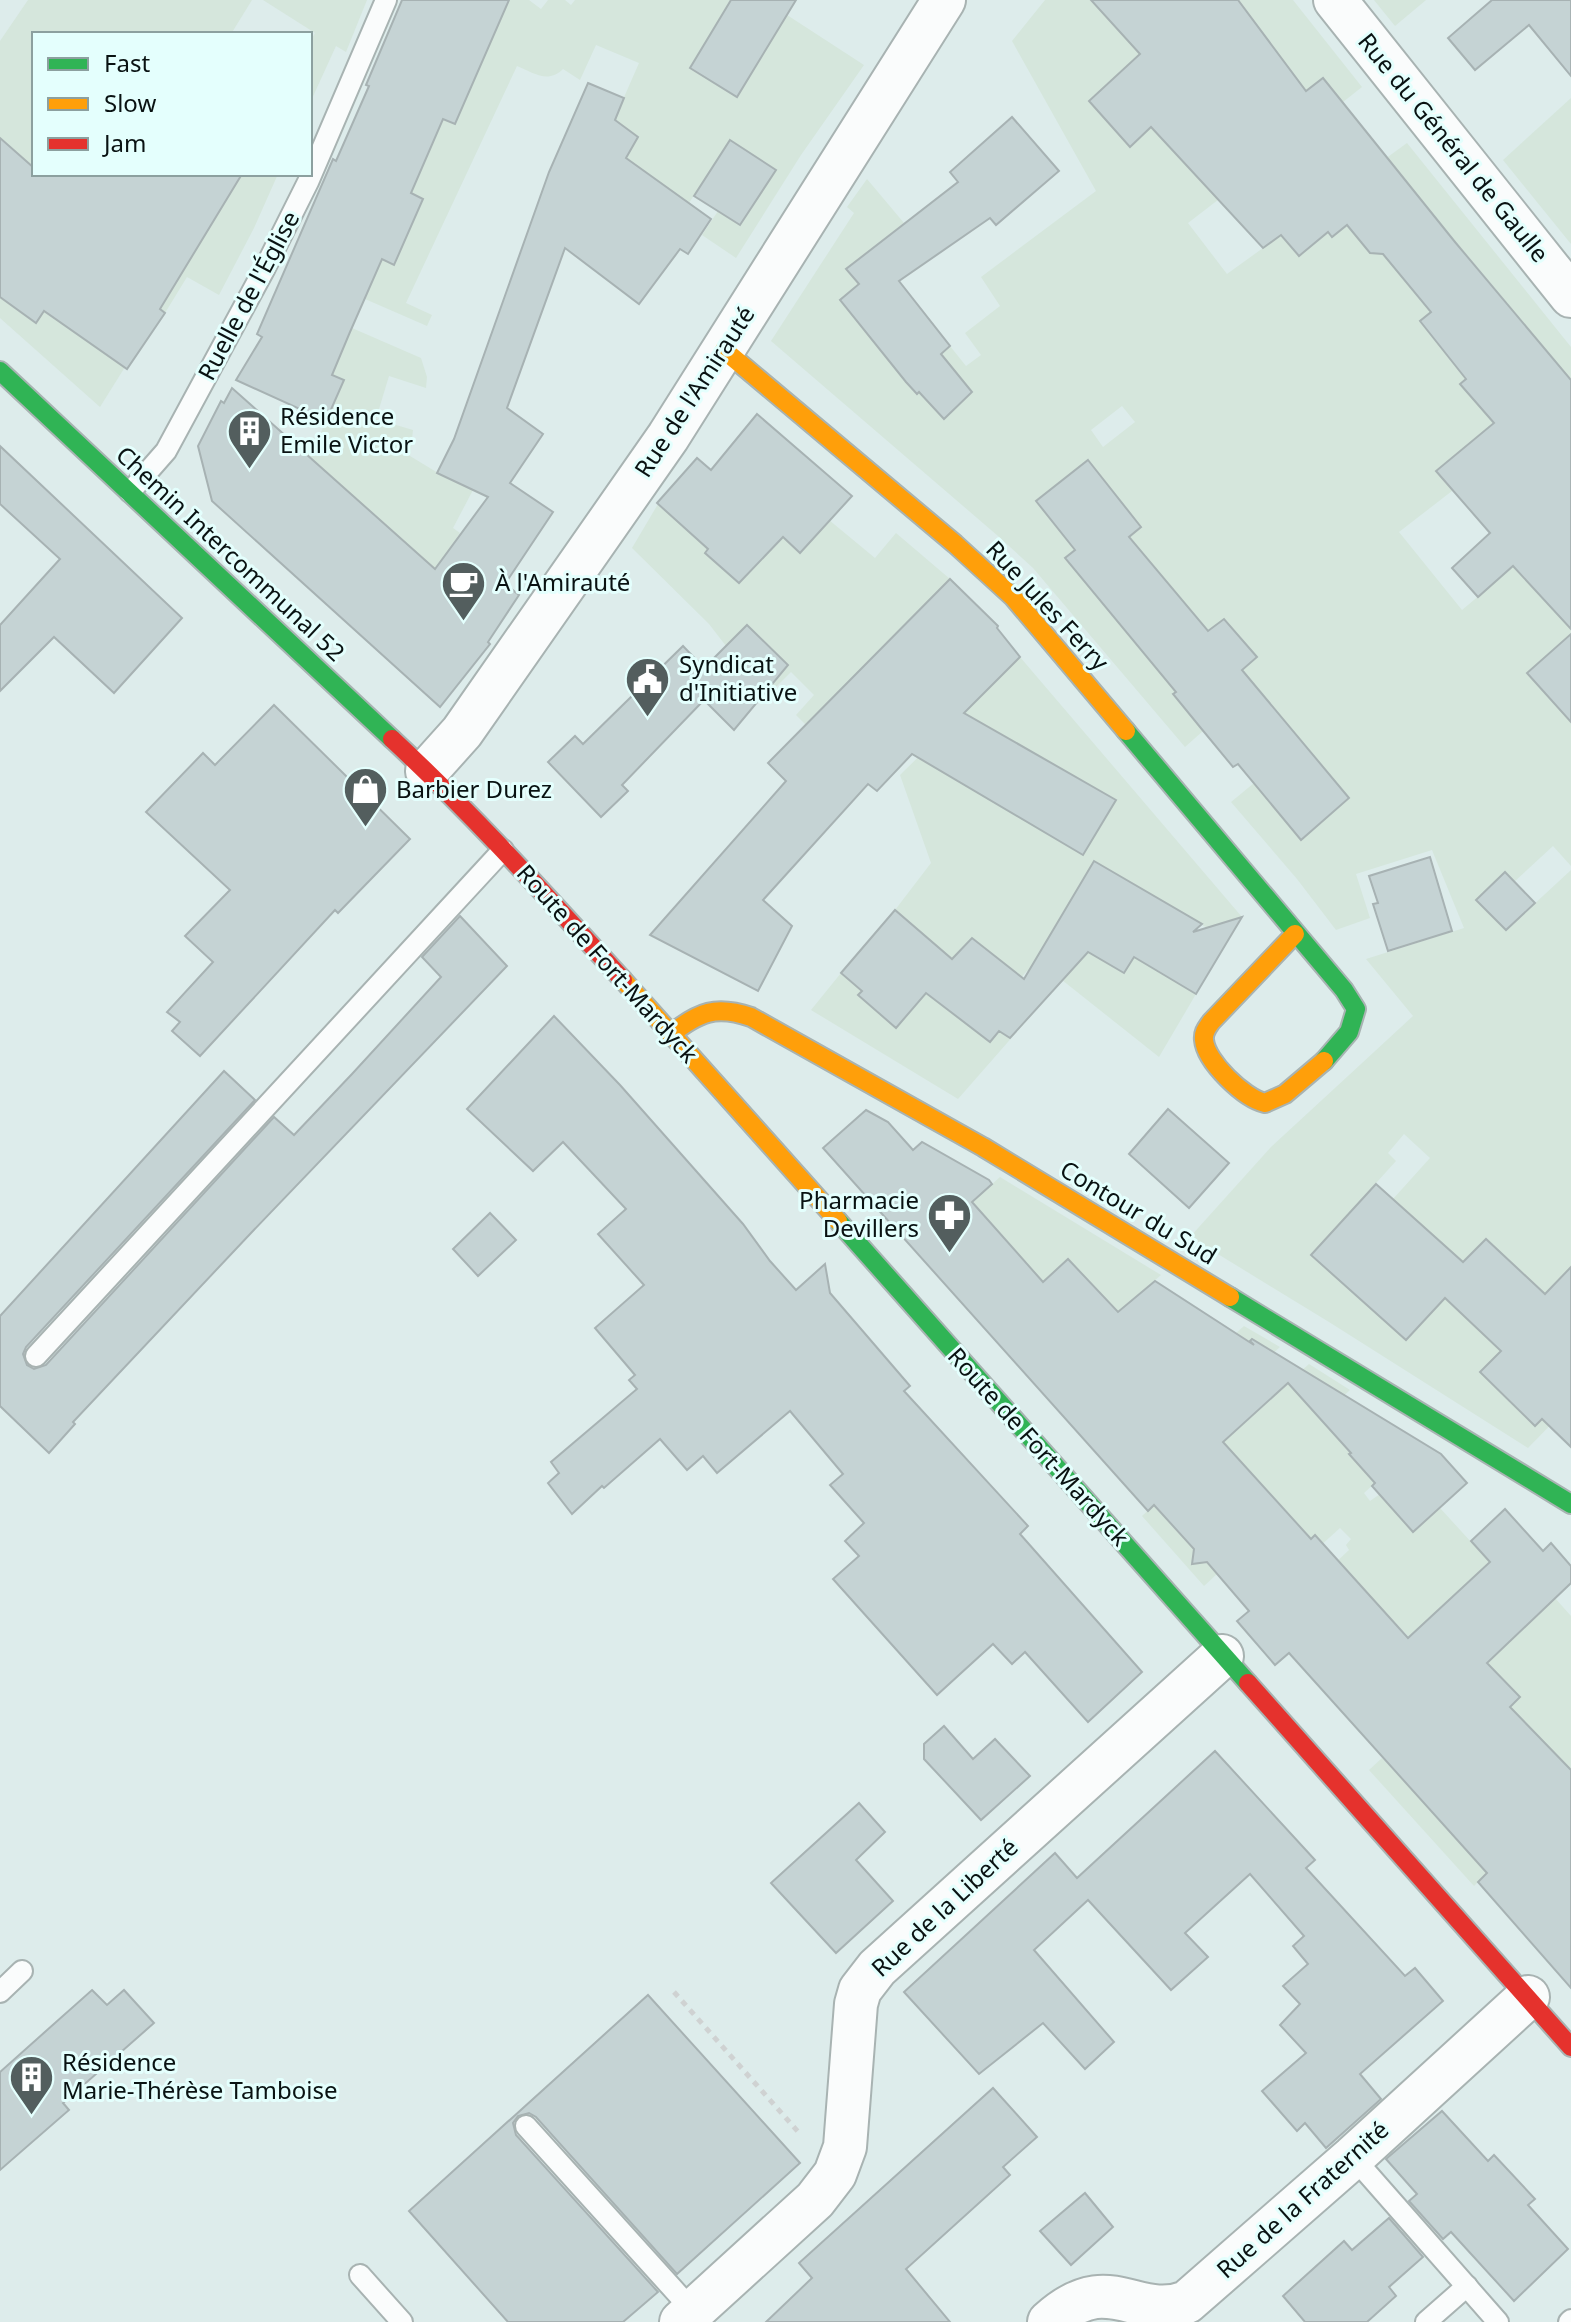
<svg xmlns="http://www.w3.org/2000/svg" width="1571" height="2322" viewBox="0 0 1571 2322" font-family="'Noto Sans',sans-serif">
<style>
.green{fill:#d5e6dc;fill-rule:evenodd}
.building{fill:#c5d3d4;stroke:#a7b2b3;stroke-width:2}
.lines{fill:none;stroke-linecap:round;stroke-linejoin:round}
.lane-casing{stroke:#a8b3b2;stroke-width:24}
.street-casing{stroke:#a8b3b2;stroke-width:46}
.fast-casing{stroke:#a8b3b2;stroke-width:22}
.slow-casing{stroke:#a8b3b2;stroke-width:22}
.jam-casing{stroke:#a8b3b2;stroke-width:22}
.path{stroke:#cfd2d2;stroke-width:5;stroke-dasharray:6 6;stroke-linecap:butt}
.lane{stroke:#fafcfc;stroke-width:20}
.street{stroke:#fafcfc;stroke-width:42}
.fast{stroke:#30b455;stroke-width:18}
.slow{stroke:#ff9f0a;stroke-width:18}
.jam{stroke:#e5322d;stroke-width:18}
.labels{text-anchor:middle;stroke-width:6;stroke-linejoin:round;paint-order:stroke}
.street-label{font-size:24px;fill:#091212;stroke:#e4fffd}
.poi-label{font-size:24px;fill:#091212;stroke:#e4fffd;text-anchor:start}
</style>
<rect width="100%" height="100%" fill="#ddeceb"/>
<g class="green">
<path d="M28,0H252L231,34H34V174L24,200L0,138V41Z"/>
<path d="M263,0H367L346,52L336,46L310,103V42L315,33Z"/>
<path d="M454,0H529L541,9L548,0H565L571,5L575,0H764L864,65L801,155L736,258L702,235L718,211L740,225L776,169L730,140L689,203L626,158L638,137L618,122L593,168L639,63L596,45L580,80L563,69C548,84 534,73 517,66L406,303L432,315L427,326L365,299L382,259L422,199L411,193L443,119L455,124Z"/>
<path d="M1045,0H1091L1140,54L1089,101L1129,146L1151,127L1203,184L1158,0H1293L1362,87L1343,102L1323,78L1263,125L1240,183L1188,223L1227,274L1281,235L1300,256L1328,232L1333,237L1347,225L1450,236L1312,212L1407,143L1571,347V399L1399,532L1462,610L1544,541L1571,511V866L1553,846L1514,882L1495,919L1506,930L1571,870V1404L1528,1448L1329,1322L1190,1237L1271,1147L1413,1016L1366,959L1464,928L1432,850L1356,874L1370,918L1336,930L1297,879L1231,802L1254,783L1242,670L1257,657L1224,619L1208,631L1161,575L1113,616L1176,692L1173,695L1203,731L1185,747L1033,568L998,536L771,341L854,213L847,207L867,179L904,223L847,268L859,284L840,300L906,382L950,346L966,366L981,355L965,333L1000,306L981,277L1096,191L1012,41ZM1456,242L1508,304L1448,356L1420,322L1431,312L1407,282ZM1547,351L1507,438L1461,384ZM1122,406L1135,422L1103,447L1091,430ZM1404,1134L1430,1158L1393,1199L1446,1277L1486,1239L1509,1260L1461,1312L1445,1298L1406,1340L1311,1255L1396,1161L1388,1153Z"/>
<path d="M1374,0H1426L1395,26Z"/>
<path d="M1571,98V244L1503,160Z"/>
<path d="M242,174H278L254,228L219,295L187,277L165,313L81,256Z"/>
<path d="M0,297L36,323L44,311L125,367L100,407L0,318Z"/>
<path d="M352,328L421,358L427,377L426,388L389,376L376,419L413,430L410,456L438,473L473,490L453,528L460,533L452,545L466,555L468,602L286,463L296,438L315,446L344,380L332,375Z"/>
<path d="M815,464L844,489L823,515L875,558L896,533L950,579L806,725L796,715L814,695L791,672L772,691L763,683L783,661L747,625L726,646L709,624L632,548L658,504L708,549L752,570L783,537Z"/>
<path d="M1020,657L1242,917L1228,940L1099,865L1076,891L1062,914L1080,947L1123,973L1134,957L1196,994L1159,1057L1062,980L1027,971L1017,982L1042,1003L958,1099L811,1010L841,973L862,991L858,995L896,1027L934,983L988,951L972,938L940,976L895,910L931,863L900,775ZM987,726L1116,800L1083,855L956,780Z"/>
<path d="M1000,1177L1161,1275L1092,1335L1085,1277L1068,1259L1043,1282L972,1202Z"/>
<path d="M1210,1316L1236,1333L1244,1326L1280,1347L1252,1372L1273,1396L1309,1364L1350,1390L1320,1418L1382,1491L1374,1484L1364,1493L1370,1501L1380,1494L1413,1532L1440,1508L1537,1614L1555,1598L1571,1616V1792L1474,1886L1369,1770L1382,1758L1409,1787L1474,1729L1495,1672L1472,1646L1478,1610L1459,1590L1409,1637L1385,1612L1371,1625L1333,1565L1349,1550L1346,1545L1351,1539L1340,1528L1319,1547L1231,1450L1161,1512L1194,1549V1556L1200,1563L1207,1562L1217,1574L1204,1586L1142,1516L1189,1473L1161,1360ZM1506,1682L1520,1697L1485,1729ZM1535,1733L1546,1744L1508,1758Z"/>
</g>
<g class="building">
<path d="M402,0H509L455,124L443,119L411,193L423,199L394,265L382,259L350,332L332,375L344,380L326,421L236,380L262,337L257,334L333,159L336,161L369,86L366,85Z"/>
<path d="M731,0H796L737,97L690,68Z"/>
<path d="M1091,0H1238L1306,91L1323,78L1455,242L1571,380V629L1513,566L1478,597L1452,568L1490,533L1436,471L1494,423L1460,384L1466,379L1420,321L1431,312L1383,254L1370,253L1347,225L1332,237L1328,232L1299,256L1281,235L1263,248L1151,127L1130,147L1089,101L1140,54Z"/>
<path d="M1492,0H1571V76L1529,25L1475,70L1448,38Z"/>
<path d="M588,83L624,98L615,120L638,137L626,158L711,219L688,254L680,249L639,304L565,248L507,408L543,434L510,483L553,512L505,584L519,595L488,642L490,644L440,707L212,501L198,446L221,401L224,403L232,388L435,569L488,497L437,473L454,439L549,172Z"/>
<path d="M1012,117L1059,171L996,225L990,218L899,281L950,346L941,354L972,392L944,419L919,392L917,394L906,382L840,300L859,284L846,269L958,182L950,172Z"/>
<path d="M0,138L34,168V174H242L160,309L165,313L127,369L44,311L36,323L0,297Z"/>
<path d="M730,140L776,170L740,225L694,196Z"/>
<path d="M757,414L852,496L800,553L783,537L739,583L705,553L708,549L657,503L697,458L711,470Z"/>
<path d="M0,446L182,618L114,693L54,637L0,691V625L60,559L0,504Z"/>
<path d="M1088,460L1141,527L1129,537L1208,631L1224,619L1257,657L1242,670L1349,798L1301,840L1238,764L1233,767L1200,727L1173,694L1176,692L1065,558L1075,550L1036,501Z"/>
<path d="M950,579L998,626L997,628L1020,657L964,713L1116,800L1083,855L912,754L877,791L868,784L763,900L792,926L758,991L650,935L786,781L768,763Z"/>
<path d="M747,625L788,665L734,730L704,700L622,785L628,791L601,817L548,762L575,736L583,744L683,646L704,668Z"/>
<path d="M1571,634V722L1527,673Z"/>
<path d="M274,705L410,839L338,913L335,910L200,1056L172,1031L180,1022L167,1012L213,962L185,936L230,890L146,812L203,753L215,765Z"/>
<path d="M1430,857L1452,931L1388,951L1373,904L1378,903L1369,876Z"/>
<path d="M1094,861L1202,924L1193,932L1242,917L1196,994L1134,957L1124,973L1088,952L1010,1038L999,1031L990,1042L926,993L896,1028L858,995L862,991L841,973L895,910L952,959L972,938L1024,979Z"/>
<path d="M1505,872L1535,903L1506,930L1476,900Z"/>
<path d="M460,916L507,966L251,1233L73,1422L75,1424L49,1453L0,1406V1316L224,1071L255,1100L26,1347L23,1354L27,1365L34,1369L46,1365L274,1117L294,1135L352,1074L441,977L422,957Z"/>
<path d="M554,1016L620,1085L743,1224L770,1261L796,1290L825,1264L830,1293L910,1386L904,1391L1028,1526L1020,1534L1142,1672L1088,1722L1025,1652L1012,1664L993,1644L937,1695L833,1579L859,1556L845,1541L864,1523L830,1485L843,1474L790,1411L717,1473L703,1456L687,1470L660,1439L604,1488L602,1486L572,1514L548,1483L559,1473L551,1462L637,1389L629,1380L635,1375L595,1328L644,1285L598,1234L626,1209L563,1142L533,1171L467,1109Z"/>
<path d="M1168,1109L1229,1163L1189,1208L1129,1154Z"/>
<path d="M866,1110L888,1122L913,1150L922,1142L989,1180L992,1184L972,1202L1043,1282L1068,1259L1118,1312L1155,1281L1254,1345L1250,1341L1252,1339L1441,1454L1467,1483L1413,1532L1372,1486L1375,1483L1349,1454L1351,1453L1288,1383L1223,1442L1311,1539L1315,1535L1408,1638L1490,1562L1471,1541L1505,1509L1543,1551L1551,1543L1571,1566V1583L1487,1663L1520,1697L1510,1707L1571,1770V1988L1478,1882L1487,1873L1289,1653L1275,1665L1237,1621L1249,1611L1207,1562L1192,1564L1194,1549L1154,1505L1148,1511L823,1148Z"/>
<path d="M1376,1184L1463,1262L1486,1239L1545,1294L1571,1267V1447L1542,1419L1535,1426L1480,1372L1501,1351L1445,1298L1406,1340L1311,1255Z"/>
<path d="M490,1213L516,1240L478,1276L453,1249Z"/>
<path d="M944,1726L973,1759L995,1739L1030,1776L981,1820L924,1759V1744Z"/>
<path d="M1215,1751L1315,1860L1306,1868L1405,1976L1415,1968L1443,2001L1360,2074L1381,2099L1326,2148L1305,2123L1297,2131L1262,2091L1306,2053L1280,2025L1300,2004L1283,1986L1308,1964L1293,1946L1304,1936L1250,1874L1185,1933L1208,1957L1171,1990L1088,1900L1034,1950L1114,2042L1085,2069L1043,2023L979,2074L904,1992L1055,1853L1077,1878Z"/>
<path d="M859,1803L885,1832L856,1860L893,1901L836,1953L771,1883Z"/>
<path d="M92,1990L107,2005L124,1990L154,2023L63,2103L69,2110L0,2170V2072Z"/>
<path d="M648,1995L800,2163L677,2274L536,2117L529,2113L518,2116L513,2123L516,2135L658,2292L623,2322H508L409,2211Z"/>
<path d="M993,2088L1037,2137L1003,2167L1010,2175L906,2269L950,2322H766L812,2278L799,2263Z"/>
<path d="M1442,2111L1488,2161L1494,2155L1535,2199L1528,2205L1568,2249L1514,2301L1451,2232L1443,2239L1409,2201L1417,2194L1386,2159Z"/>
<path d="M1085,2193L1113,2227L1071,2265L1040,2231Z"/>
<path d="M1389,2218L1423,2257L1389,2287L1396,2296L1367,2322H1305L1283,2296L1344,2241L1352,2250Z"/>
</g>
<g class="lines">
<defs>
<g id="lane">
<path d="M130,492L166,451L265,268L308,182L386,0"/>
<path d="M36,1356L503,850"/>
<path d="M0,1992L22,1971"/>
<path d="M526,2126L693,2311"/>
<path d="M1353,2157L1498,2322"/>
<path d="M360,2275L402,2322"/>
<path d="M1426,2322L1467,2286"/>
<path d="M1569,2322L1571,2320"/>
</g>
<g id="street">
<path d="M1335,0L1571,296"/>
<path d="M427,771L462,732L668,437L944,0"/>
<path d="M681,2322L815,2200L835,2174L845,2147L856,2004L860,1990L877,1968L1222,1656"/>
<path d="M1049,2322C1109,2267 1135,2322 1187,2302L1353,2157L1528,1997"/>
</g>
<g id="fast">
<path d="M0,371L392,739"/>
<path d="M1126,731L1344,990L1356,1009L1349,1032L1324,1061"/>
<path d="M838,1221L1248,1683"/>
<path d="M1230,1297L1571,1504"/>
</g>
<g id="slow">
<path d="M724,350L955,544L1013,597L1126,731"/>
<path d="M1295,934L1211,1022C1207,1028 1203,1032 1204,1040C1206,1062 1244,1098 1265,1103L1285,1094L1324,1061"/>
<path d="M623,980L838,1221"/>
<path d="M671,1034C699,1012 716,1005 751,1017L983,1147L1230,1297"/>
</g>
<g id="jam">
<path d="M392,739C474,815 548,898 623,980"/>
<path d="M1248,1683L1571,2047"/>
</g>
</defs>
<use href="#lane" class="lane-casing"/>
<use href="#street" class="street-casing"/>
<use href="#fast" class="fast-casing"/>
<use href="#slow" class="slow-casing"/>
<use href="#jam" class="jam-casing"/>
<path class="path" d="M674,1992L801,2135"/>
<use href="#lane" class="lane"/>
<use href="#street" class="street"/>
<use href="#fast" class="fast"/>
<use href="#slow" class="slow"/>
<use href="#jam" class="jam"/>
</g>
<defs>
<symbol id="building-pin" viewBox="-11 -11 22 30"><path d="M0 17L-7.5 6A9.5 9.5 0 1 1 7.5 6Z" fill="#535e5e" stroke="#e4fffd"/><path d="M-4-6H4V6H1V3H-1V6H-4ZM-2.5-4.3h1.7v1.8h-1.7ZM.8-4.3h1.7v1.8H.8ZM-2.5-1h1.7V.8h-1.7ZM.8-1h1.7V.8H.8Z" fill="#fff"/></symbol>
<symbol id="cafe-pin" viewBox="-11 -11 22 30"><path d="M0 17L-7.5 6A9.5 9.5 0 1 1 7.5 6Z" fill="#535e5e" stroke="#e4fffd"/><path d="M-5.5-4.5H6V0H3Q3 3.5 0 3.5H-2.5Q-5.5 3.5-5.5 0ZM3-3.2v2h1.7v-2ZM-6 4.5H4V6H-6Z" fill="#fff"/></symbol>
<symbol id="civic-pin" viewBox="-11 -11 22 30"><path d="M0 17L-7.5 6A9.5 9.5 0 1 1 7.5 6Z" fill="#535e5e" stroke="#e4fffd"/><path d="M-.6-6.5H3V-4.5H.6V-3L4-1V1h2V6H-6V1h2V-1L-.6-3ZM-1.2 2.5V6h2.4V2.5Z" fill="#fff"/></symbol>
<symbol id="shop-pin" viewBox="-11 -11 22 30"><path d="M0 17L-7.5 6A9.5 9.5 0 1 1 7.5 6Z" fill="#535e5e" stroke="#e4fffd"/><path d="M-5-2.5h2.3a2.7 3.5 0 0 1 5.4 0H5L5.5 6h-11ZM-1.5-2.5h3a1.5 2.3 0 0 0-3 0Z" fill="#fff"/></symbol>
<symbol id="pharmacy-pin" viewBox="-11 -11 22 30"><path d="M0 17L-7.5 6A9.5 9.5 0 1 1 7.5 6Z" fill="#535e5e" stroke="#e4fffd"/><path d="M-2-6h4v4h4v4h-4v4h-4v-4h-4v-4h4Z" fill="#fff"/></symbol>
</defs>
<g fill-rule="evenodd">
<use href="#building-pin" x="224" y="406" width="51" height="69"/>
<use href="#cafe-pin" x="438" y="558" width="51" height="69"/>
<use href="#civic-pin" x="622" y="654" width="51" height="69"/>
<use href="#shop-pin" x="340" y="764" width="51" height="69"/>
<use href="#pharmacy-pin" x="924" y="1190" width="51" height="69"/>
<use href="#building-pin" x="6" y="2052" width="51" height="69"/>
</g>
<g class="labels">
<g class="street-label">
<text transform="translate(1453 148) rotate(51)" y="8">Rue du Général de Gaulle</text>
<text transform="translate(249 296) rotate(-62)" y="8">Ruelle de l'Église</text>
<text transform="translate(695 392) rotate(-57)" y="8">Rue de l'Amirauté</text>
<text transform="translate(230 554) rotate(43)" y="8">Chemin Intercommunal 52</text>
<text transform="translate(1047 606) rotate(47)" y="8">Rue Jules Ferry</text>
<text transform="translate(607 964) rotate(48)" y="8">Route de Fort-Mardyck</text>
<text transform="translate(1138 1213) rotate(31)" y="8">Contour du Sud</text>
<text transform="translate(1038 1447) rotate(48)" y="8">Route de Fort-Mardyck</text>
<text transform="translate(945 1908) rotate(-43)" y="8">Rue de la Liberté</text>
<text transform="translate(1303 2200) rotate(-42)" y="8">Rue de la Fraternité</text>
</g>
<g class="poi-label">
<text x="280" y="425">Résidence<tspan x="280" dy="28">Emile Victor</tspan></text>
<text x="495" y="591">À l'Amirauté</text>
<text x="679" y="673">Syndicat<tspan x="679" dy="28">d'Initiative</tspan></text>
<text x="396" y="798">Barbier Durez</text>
<text x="919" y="1209" text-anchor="end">Pharmacie<tspan x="919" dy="28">Devillers</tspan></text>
<text x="62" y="2071">Résidence<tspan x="62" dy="28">Marie-Thérèse Tamboise</tspan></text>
</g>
</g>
<rect x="32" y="32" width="280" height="144" fill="#e4fffd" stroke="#8ca09f" stroke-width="2"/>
<rect x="48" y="58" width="40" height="12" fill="#30b455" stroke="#8ca09f" stroke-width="2"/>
<text x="104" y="72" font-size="24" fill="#091212">Fast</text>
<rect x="48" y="98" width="40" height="12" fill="#ff9f0a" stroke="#8ca09f" stroke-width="2"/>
<text x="104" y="112" font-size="24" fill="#091212">Slow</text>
<rect x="48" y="138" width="40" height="12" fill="#e5322d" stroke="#8ca09f" stroke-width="2"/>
<text x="104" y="152" font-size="24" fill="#091212">Jam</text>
</svg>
